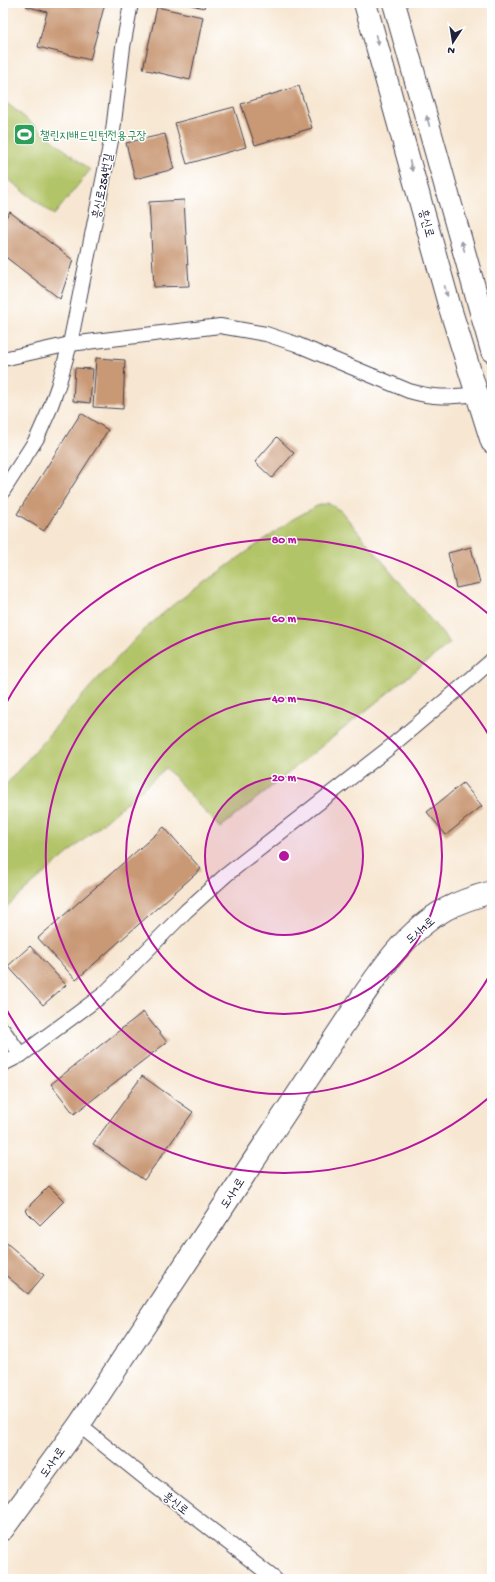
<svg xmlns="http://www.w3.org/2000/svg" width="495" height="1582" viewBox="0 0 495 1582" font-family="'Gochi Hand','Poor Story',sans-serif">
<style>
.green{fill:#b2c468;stroke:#6a7352}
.building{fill:#c99976}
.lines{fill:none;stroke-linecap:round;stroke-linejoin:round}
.lane-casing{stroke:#424052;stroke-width:16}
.secondary-casing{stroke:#424052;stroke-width:24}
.lane{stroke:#fff;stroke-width:14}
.secondary{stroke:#fff;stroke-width:22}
.oneway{fill:#9c9ca7}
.ring{fill:none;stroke:#b5179e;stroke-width:2}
.labels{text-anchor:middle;stroke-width:3;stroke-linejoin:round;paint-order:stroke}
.leisure-label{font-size:12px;fill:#27864d;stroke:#fff;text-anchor:start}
.street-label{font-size:12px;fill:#22223b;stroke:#fff}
.centre{fill:#b5179e;stroke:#fff;stroke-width:2}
.ring-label{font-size:12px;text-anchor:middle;font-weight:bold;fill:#b5179e;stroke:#fff;stroke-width:3;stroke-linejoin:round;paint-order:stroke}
</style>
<rect width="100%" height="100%" fill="#fff"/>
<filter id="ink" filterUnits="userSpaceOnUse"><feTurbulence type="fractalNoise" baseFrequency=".025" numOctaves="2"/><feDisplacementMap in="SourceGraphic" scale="8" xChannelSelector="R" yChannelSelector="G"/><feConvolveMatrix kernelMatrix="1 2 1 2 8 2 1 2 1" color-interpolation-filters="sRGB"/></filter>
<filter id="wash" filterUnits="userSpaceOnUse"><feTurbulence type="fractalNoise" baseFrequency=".012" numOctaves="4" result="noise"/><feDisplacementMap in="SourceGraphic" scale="16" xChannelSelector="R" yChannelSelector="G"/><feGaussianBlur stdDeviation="0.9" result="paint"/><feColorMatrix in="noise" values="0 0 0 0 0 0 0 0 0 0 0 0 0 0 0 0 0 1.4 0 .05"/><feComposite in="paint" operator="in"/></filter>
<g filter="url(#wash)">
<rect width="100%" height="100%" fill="#f7e7d2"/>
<g class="green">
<path d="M3,100L90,170L54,215L3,175Z"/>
<path d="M328,503L341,511L450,643L220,828L166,768L3,910V788L90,687L146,628L174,604L293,519L317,506Z"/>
</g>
<g id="blocks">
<g class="building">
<path d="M27,3H105L90,60L38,47L47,12L26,6Z"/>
<path d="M183,3H205L204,8Z"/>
<path d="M157,7L203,17L190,80L143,69Z"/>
<path d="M299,86L312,128L255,145L241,104Z"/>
<path d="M234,107L246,147L187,164L175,123Z"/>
<path d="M165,134L174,169L135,179L126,143Z"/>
<path d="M184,200L189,286L154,287L149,202Z"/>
<path d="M10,212L73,260L60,299L3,255V221Z"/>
<path d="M96,358L125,360L123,409L93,407Z"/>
<path d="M75,368L93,369L90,403L73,401Z"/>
<path d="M81,413L108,430L44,531L17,514Z"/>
<path d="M277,437L294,453L272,478L255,462Z"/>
<path d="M471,547L480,583L456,588L448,553Z"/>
<path d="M463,783L482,806L446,835L427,812Z"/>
<path d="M164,827L201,869L76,980L38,938Z"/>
<path d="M30,946L66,985L43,1005L8,966Z"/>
<path d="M143,1012L167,1042L74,1114L51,1084Z"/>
<path d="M142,1076L193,1112L144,1180L93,1144Z"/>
<path d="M49,1186L64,1201L40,1225L25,1210Z"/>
<path d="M3,1240L44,1275L28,1294L3,1273Z"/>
</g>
</g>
</g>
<g filter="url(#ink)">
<use href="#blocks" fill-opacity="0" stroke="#424052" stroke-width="1"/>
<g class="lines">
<defs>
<g id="lane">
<path d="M3,359L70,344L220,326L266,334L296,344L409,391C437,399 449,397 477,394"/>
<path d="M3,491L37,438L49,411L58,386L70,344L113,131L123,47L131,3"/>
<path d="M3,1030L21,1055"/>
<path d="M3,1064L21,1055L104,994L186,911L226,875L389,748L473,677L492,660"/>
<path d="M79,1425L150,1482L275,1579"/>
</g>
<g id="secondary">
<path d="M365,3L450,308L492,442"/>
<path d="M394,3L492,351"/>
<path d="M3,1529L79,1425L346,1021C374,980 402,933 446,909C461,901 477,896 492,892"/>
</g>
</defs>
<use href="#lane" class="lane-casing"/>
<use href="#secondary" class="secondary-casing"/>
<use href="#lane" class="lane"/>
<use href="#secondary" class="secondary"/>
</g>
<defs><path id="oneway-solid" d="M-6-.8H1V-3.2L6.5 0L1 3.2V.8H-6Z"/></defs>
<g class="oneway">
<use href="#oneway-solid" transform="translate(377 40) rotate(74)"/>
<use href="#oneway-solid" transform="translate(428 121) rotate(-106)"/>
<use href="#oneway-solid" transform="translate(411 166) rotate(75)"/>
<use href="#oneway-solid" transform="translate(463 246) rotate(-106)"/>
<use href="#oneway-solid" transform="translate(446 291) rotate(75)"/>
</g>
</g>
<circle cx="284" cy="856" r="79" fill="#b5179e" fill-opacity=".12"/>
<g class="ring">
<circle cx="284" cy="856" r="79"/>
<circle cx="284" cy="856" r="158"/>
<path d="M491 973A238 238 0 1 1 491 739"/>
<path d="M492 1095A317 317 0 0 1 4 1005M4 707A317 317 0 0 1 492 617"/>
</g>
<defs>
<symbol id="stadium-square" viewBox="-11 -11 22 22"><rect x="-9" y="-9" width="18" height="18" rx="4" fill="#2e9e5b" stroke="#fff"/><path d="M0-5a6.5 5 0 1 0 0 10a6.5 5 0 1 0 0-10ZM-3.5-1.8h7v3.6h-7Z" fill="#fff"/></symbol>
</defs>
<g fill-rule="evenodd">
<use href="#stadium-square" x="12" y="122" width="25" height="25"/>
</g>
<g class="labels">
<g class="leisure-label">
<text x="40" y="139">챌린지배드민턴전용구장</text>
</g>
<g class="street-label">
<text transform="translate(102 186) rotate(-79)" y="4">흥신로254번길</text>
<text transform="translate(427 223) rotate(75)" y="4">흥신로</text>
<text transform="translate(420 930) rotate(-41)" y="4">도사1로</text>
<text transform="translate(232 1193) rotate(-57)" y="4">도사1로</text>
<text transform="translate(52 1462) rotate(-55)" y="4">도사1로</text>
<text transform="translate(176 1503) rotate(38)" y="4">흥신로</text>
</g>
</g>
<circle cx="284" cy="856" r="6" class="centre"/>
<g class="ring-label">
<text x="284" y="543">80 m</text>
<text x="284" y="622">60 m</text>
<text x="284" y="702">40 m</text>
<text x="284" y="781">20 m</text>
</g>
<rect width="495" height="1582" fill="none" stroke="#fff" stroke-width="16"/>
<g transform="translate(453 42) rotate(192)" stroke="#ffffff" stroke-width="3" paint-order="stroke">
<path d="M0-3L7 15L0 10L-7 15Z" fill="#22223b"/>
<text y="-6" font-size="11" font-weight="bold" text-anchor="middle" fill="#22223b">N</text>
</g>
</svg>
